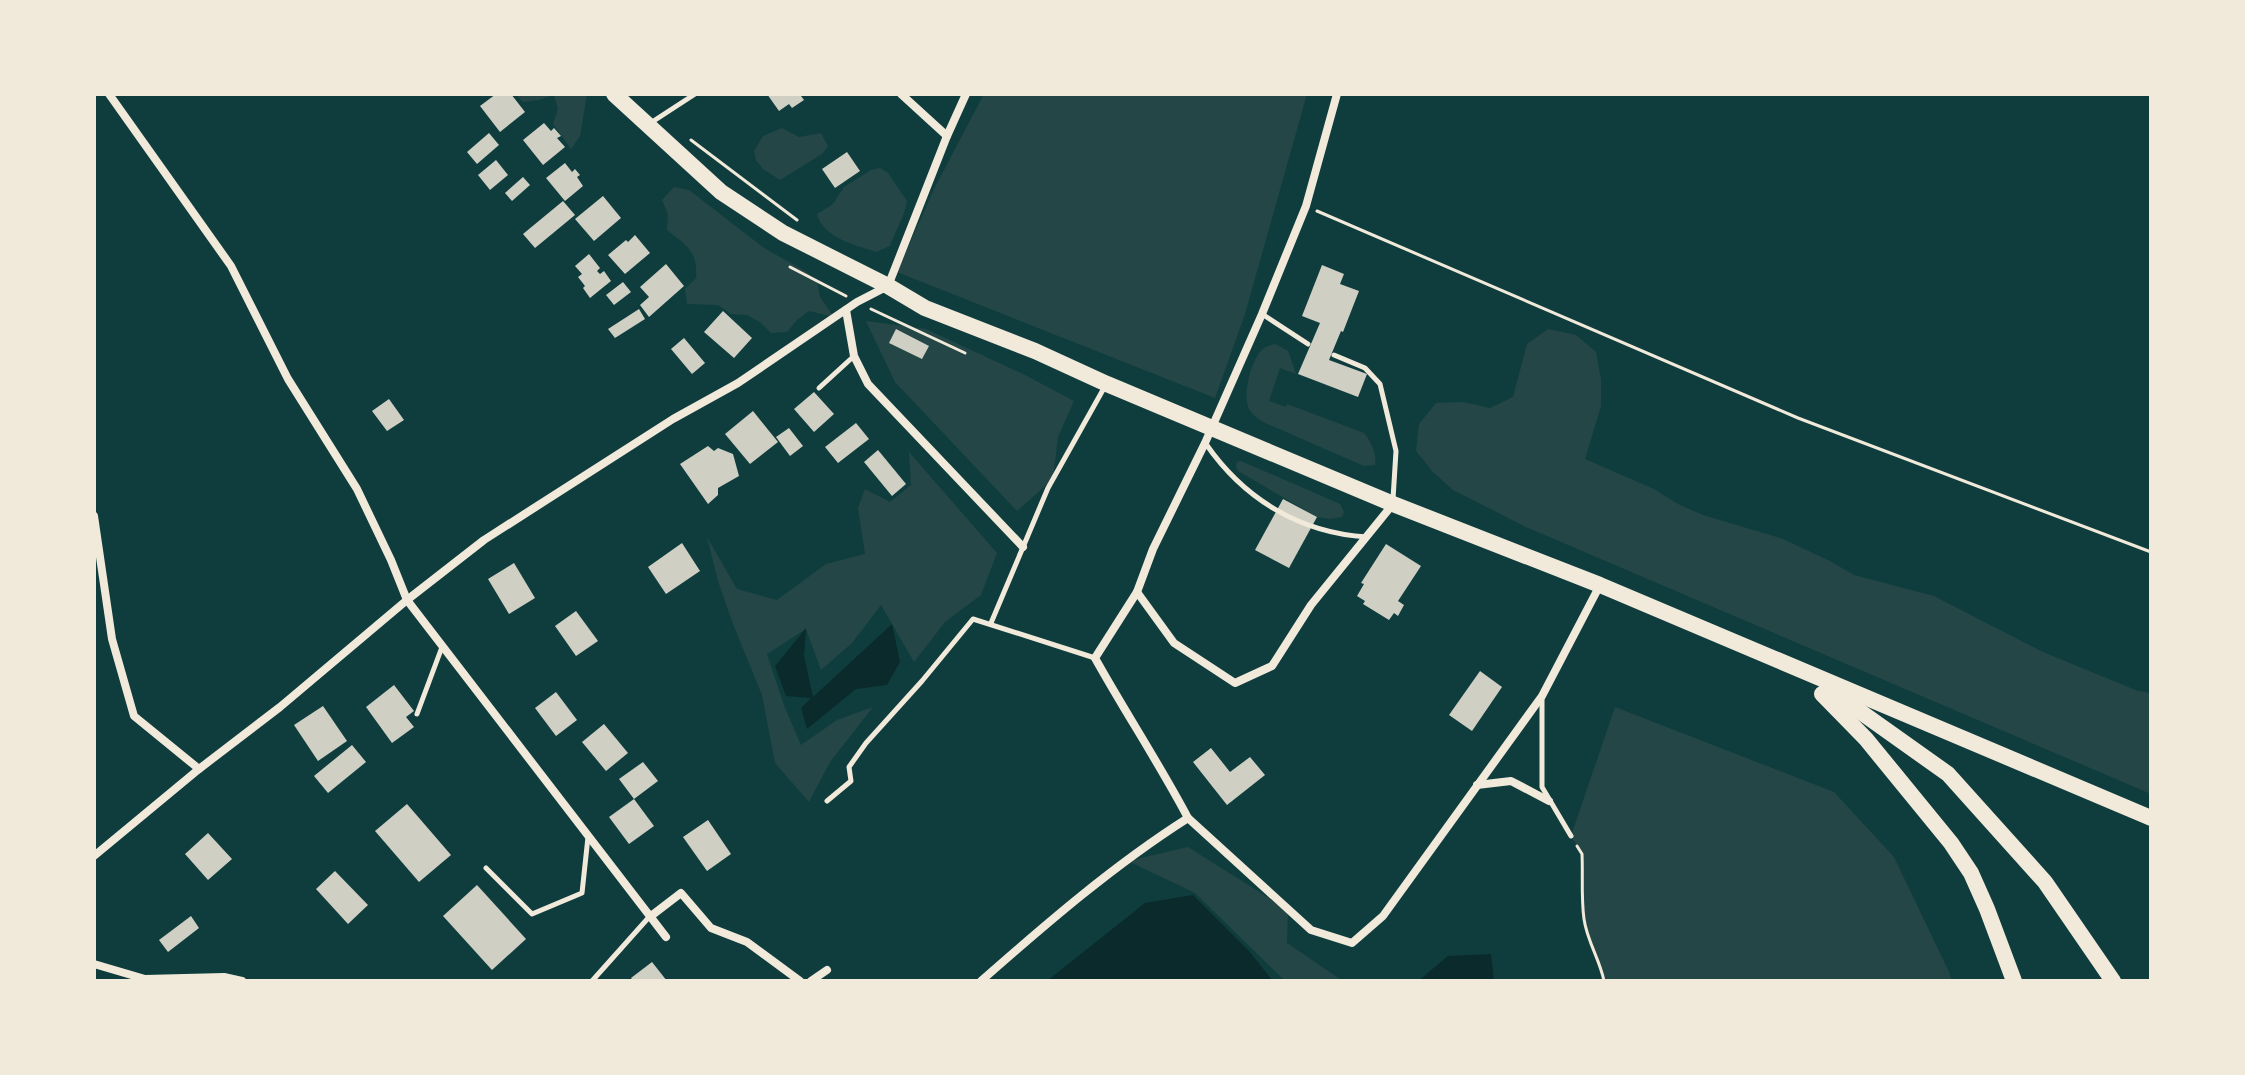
<svg xmlns="http://www.w3.org/2000/svg" width="2245" height="1075" viewBox="0 0 2245 1075" font-family="'DM Sans',sans-serif">
<style>
.green{fill:#244646}
.water{fill:#0a2a2b}
.building{fill:#cfcfc3}
.lines{fill:none;stroke-linecap:round;stroke-linejoin:round}
.path{stroke:#f1e9da;stroke-width:3}
.service{stroke:#f1e9da;stroke-width:5}
.minor{stroke:#f1e9da;stroke-width:8}
.secondary{stroke:#f1e9da;stroke-width:16}
</style>
<rect width="100%" height="100%" fill="#0f3d3e"/>
<g class="green">
<path d="M515,94H587L580,136L571,149L553,124L558,109L554,95L539,100L523,102Z"/>
<path d="M984,94H1307L1245,314L1215,398L897,272L934,189Z"/>
<path d="M782,128L799,137L821,133L828,146L822,154L780,180L763,169L756,160L754,151L763,136Z"/>
<path d="M880,168L888,173L907,201C905,216 895,231 890,246L876,252C856,245 823,238 817,214L833,204L844,187L871,170Z"/>
<path d="M674,187L689,190L764,248L805,271L817,281L820,297L834,317L809,311L797,320L787,332L771,333L760,322L747,315L731,314L718,305L687,304L685,289L696,278C698,251 687,246 667,230L668,214L662,200Z"/>
<path d="M866,321L926,329L1025,375L1074,401L1058,437L1053,479L1017,511L895,382Z"/>
<path d="M1548,329L1576,335L1596,352L1601,379V406L1585,459L1654,489L1678,504L1703,515L1783,539L1830,561L1854,575L1934,596L2043,652L2138,691L2151,693V794L1526,527L1453,490L1433,472L1416,451L1419,424L1436,403L1463,402L1490,408L1513,397L1527,344Z"/>
<path d="M1275,344L1288,351L1296,374L1280,368L1269,401L1286,407L1287,404L1364,433C1371,441 1377,454 1375,465L1364,466L1263,422C1258,418 1252,415 1249,409C1242,395 1251,359 1263,349C1267,346 1270,345 1275,344Z"/>
<path d="M909,452L997,553L981,595L945,622L914,662L881,605L852,643L821,670L806,629L767,654L785,708L801,745L837,720L873,707L830,762L809,802L775,763L762,695L733,624L718,581L707,537L737,589L777,600L826,564L865,554L858,508L865,489L890,502L911,485Z"/>
<path d="M1241,461L1340,504L1344,512L1342,517L1331,519L1317,517L1238,471L1236,467L1237,462Z"/>
<path d="M1615,707L1834,792L1894,857L1949,972L1952,981H1604L1601,969L1591,946L1584,918L1582,854L1571,836Z"/>
<path d="M1188,847L1288,910L1287,943L1343,981H1285L1195,893L1128,861Z"/>
</g>
<g class="water">
<path d="M892,624L900,662L887,685L856,689L807,729L801,708L811,698L786,696L775,666L806,628L804,656L813,697Z"/>
<path d="M1193,895L1248,950L1273,981H1047L1145,903Z"/>
<path d="M1491,954L1494,981H1418L1448,956Z"/>
</g>
<g class="building">
<path d="M496,94H511L525,112L500,132L480,106Z"/>
<path d="M767,94H804L801,96L804,100L792,108L789,104L779,111Z"/>
<path d="M544,123L551,131L554,128L561,136L557,138L565,147L543,165L523,140Z"/>
<path d="M489,133L499,145L477,164L467,152Z"/>
<path d="M847,152L860,171L835,188L822,169Z"/>
<path d="M496,160L508,175L490,190L478,175Z"/>
<path d="M565,163L572,172L575,169L580,175L577,177L583,186L565,201L546,178Z"/>
<path d="M523,177L530,185L512,201L505,193Z"/>
<path d="M603,196L621,218L594,241L575,219Z"/>
<path d="M563,201L575,215L535,248L523,234Z"/>
<path d="M635,235L650,253L625,274L608,255L626,240L628,242Z"/>
<path d="M589,254L600,268L597,271L600,274L604,271L611,281L590,298L583,288L585,286L578,277L582,274L575,266Z"/>
<path d="M666,264L684,286L649,317L640,305L649,297L640,287Z"/>
<path d="M1322,265L1344,274L1340,284L1359,291L1343,332L1341,331L1329,360L1367,374L1358,397L1298,374L1320,323L1302,316Z"/>
<path d="M623,282L631,292L614,305L606,295Z"/>
<path d="M639,309L645,319L615,338L608,329Z"/>
<path d="M723,311L752,338L734,358L704,332Z"/>
<path d="M896,329L929,346L922,359L889,343Z"/>
<path d="M684,338L705,363L692,374L671,349Z"/>
<path d="M814,392L834,414L814,432L794,409Z"/>
<path d="M389,399L404,420L387,431L372,411Z"/>
<path d="M753,411L778,442L750,464L725,434Z"/>
<path d="M856,423L869,439L838,463L825,447Z"/>
<path d="M789,428L803,446L790,456L776,437Z"/>
<path d="M708,446L714,451L718,448L733,454L739,476L718,488V495L708,504L680,464Z"/>
<path d="M878,450L906,484L892,496L864,462Z"/>
<path d="M1283,499L1317,517L1289,568L1255,550Z"/>
<path d="M682,543L700,571L666,594L648,567Z"/>
<path d="M1386,544L1421,566L1398,601L1404,605L1398,616L1394,613L1389,620L1363,604L1365,601L1357,596L1364,584L1361,583Z"/>
<path d="M514,563L535,598L509,614L488,579Z"/>
<path d="M576,611L598,641L576,656L555,626Z"/>
<path d="M1480,671L1502,687L1472,731L1449,715Z"/>
<path d="M394,685L414,711L406,717L414,727L392,743L366,707Z"/>
<path d="M556,692L577,720L556,736L535,708Z"/>
<path d="M323,706L347,741L318,761L294,725Z"/>
<path d="M604,724L628,753L606,771L582,742Z"/>
<path d="M352,745L366,762L328,793L314,776Z"/>
<path d="M1211,748L1230,772L1250,757L1265,775L1227,805L1193,762Z"/>
<path d="M643,762L658,781L634,799L619,779Z"/>
<path d="M634,799L654,826L629,844L609,817Z"/>
<path d="M407,804L451,855L419,882L375,831Z"/>
<path d="M708,820L731,854L707,871L683,837Z"/>
<path d="M208,833L232,859L208,880L185,854Z"/>
<path d="M335,871L368,905L348,924L316,889Z"/>
<path d="M477,885L526,939L492,970L443,916Z"/>
<path d="M191,916L199,928L168,952L159,940Z"/>
<path d="M652,962L667,981H633L631,978Z"/>
</g>
<g class="lines">
<g class="path">
<path d="M691,140L797,220"/>
<path d="M1317,211L1798,418L2151,552"/>
<path d="M790,267L846,296"/>
<path d="M871,309L965,353"/>
<path d="M1577,846L1582,854C1583,875 1581,898 1584,919C1587,941 1600,960 1604,981"/>
</g>
<g class="service">
<path d="M652,122L695,94"/>
<path d="M1262,314L1308,344"/>
<path d="M1334,355L1365,368L1380,384L1396,451L1393,499"/>
<path d="M819,388L854,356"/>
<path d="M1206,444C1244,499 1300,533 1367,537"/>
<path d="M991,623L1048,488L1104,388"/>
<path d="M1542,697V787L1571,836"/>
<path d="M417,714L442,647"/>
<path d="M827,801L851,781L849,767L866,743L922,681L973,619L1095,658"/>
<path d="M486,868L532,914L582,893L588,837"/>
<path d="M592,981L650,916"/>
</g>
<g class="minor">
<path d="M109,94L231,266L288,379L357,489L391,560L407,600L666,937"/>
<path d="M901,94L947,136"/>
<path d="M846,310L854,356L868,384L1023,547"/>
<path d="M94,516L112,639L134,716L199,769"/>
<path d="M1137,592L1174,643L1235,683L1272,666L1311,605L1393,504"/>
<path d="M1477,785L1511,781L1549,801"/>
<path d="M1188,818C1159,763 1125,712 1095,658L1137,592L1153,549L1205,443L1262,314L1306,206L1337,94"/>
<path d="M94,856L199,769L280,707L407,600L484,540L673,419L738,383L857,302L888,286L947,136L966,94"/>
<path d="M651,916L681,893L711,928L747,942L800,981"/>
<path d="M94,964L145,979L224,977L242,981"/>
<path d="M811,981L827,970"/>
<path d="M981,981C1047,923 1114,865 1188,818L1311,930L1352,943L1383,916L1542,696L1600,585"/>
</g>
<g class="secondary">
<path d="M614,94L721,192L783,233L888,286L925,308L1035,351L1107,384L1393,504L1600,585L2151,818"/>
<path d="M1827,688L1948,774L2045,882L2113,981"/>
<path d="M1822,694L1866,739L1951,843L1971,873L1987,909L2014,981"/>
</g>
</g>
<rect width="2245" height="1075" fill="none" stroke="#f1e9da" stroke-width="192"/>
</svg>
